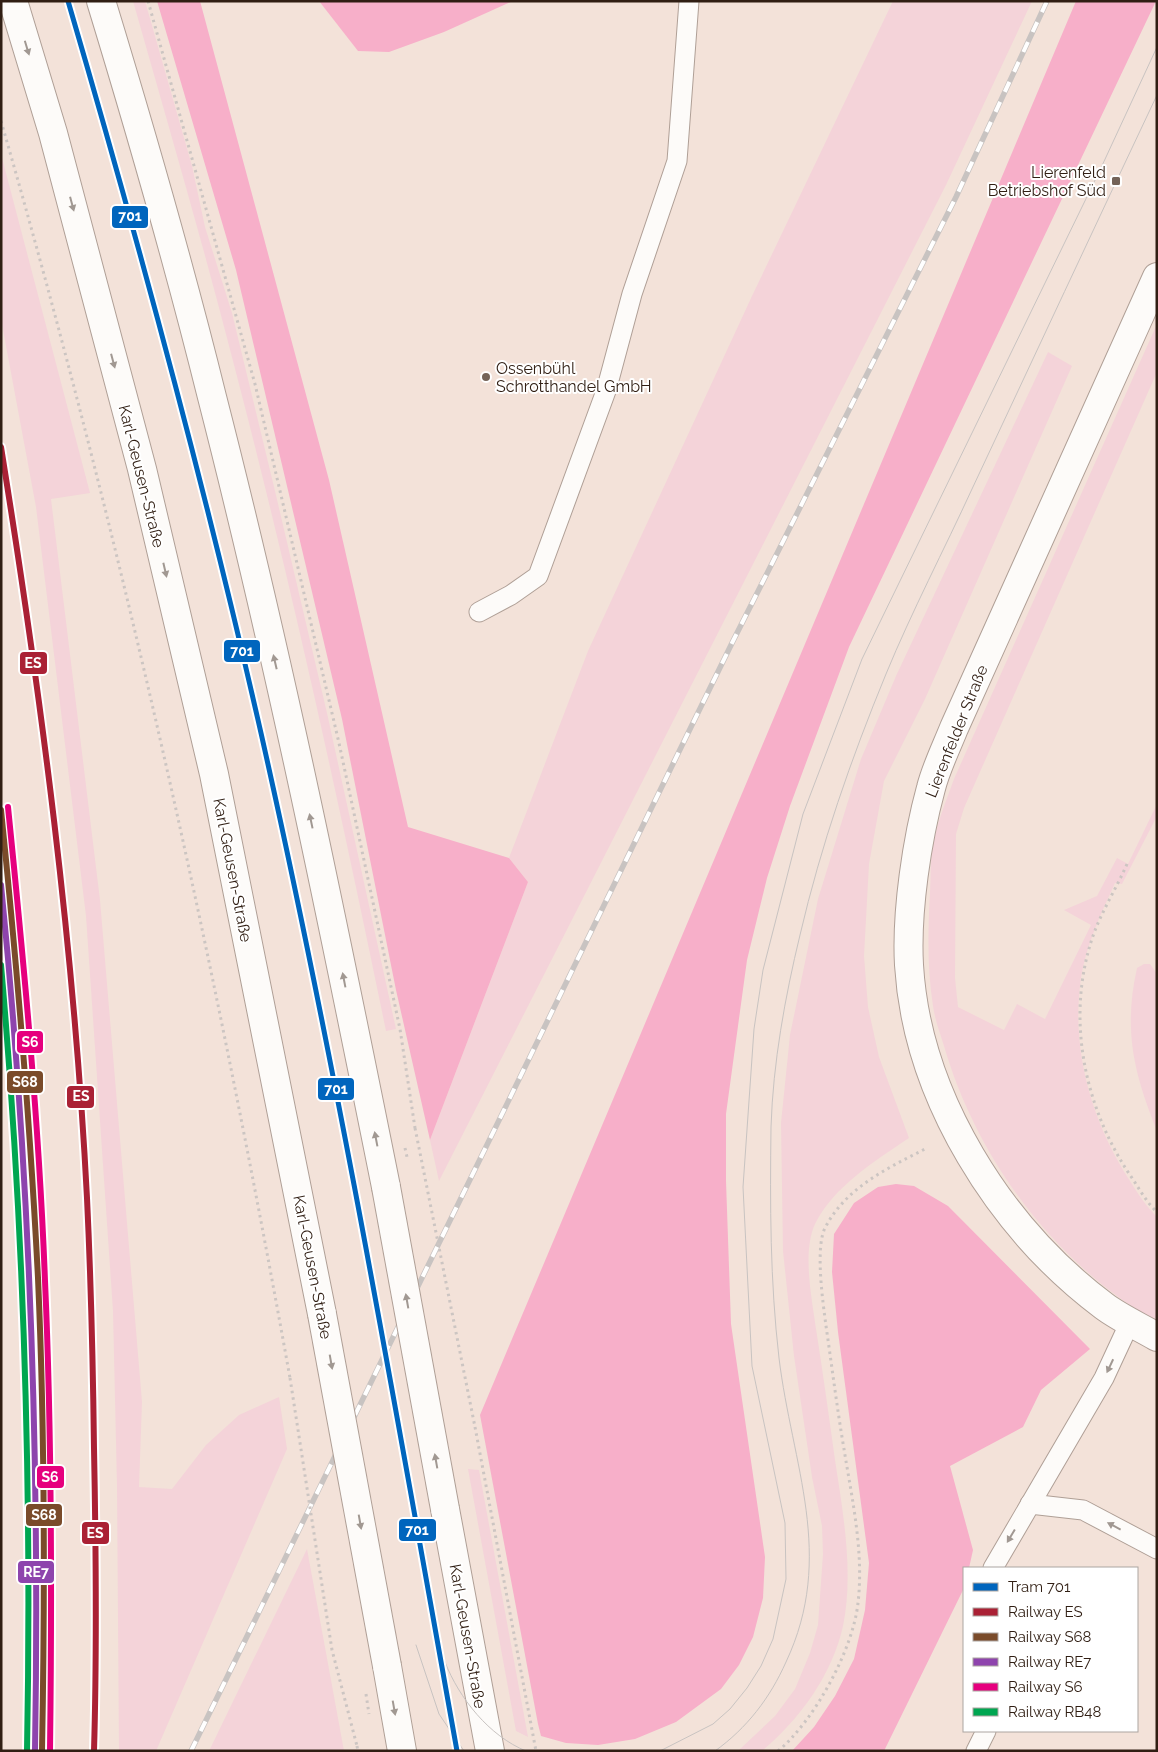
<svg xmlns="http://www.w3.org/2000/svg" width="1158" height="1752" viewBox="0 0 1158 1752" font-family="Raleway,sans-serif">
<style>
.green{fill:#f4d3d9}
.forest{fill:#f7afc9}
.lines{fill:none;stroke-linecap:round;stroke-linejoin:round}
.service-casing{stroke:#af9f96;stroke-width:21}
.minor-casing{stroke:#af9f96;stroke-width:30}
.secondary-casing{stroke:#af9f96;stroke-width:30}
.path{stroke:#ccc5c2;stroke-width:3;stroke-dasharray:2.5 4;stroke-linecap:butt}
.service{stroke:#fdfbf9;stroke-width:19}
.minor{stroke:#fdfbf9;stroke-width:28}
.secondary{stroke:#fdfbf9;stroke-width:28}
.tram{stroke:#c8c3c1;stroke-width:1}
.rail-casing{stroke:#c8c3c1;stroke-width:5.5}
.rail{stroke:#fff;stroke-width:4;stroke-dasharray:11;stroke-linecap:butt}
.secondary-bridge-casing{stroke:#af9f96;stroke-width:30;stroke-linecap:butt}
.path-bridge{stroke:#ccc5c2;stroke-width:3;stroke-dasharray:2.5 4;stroke-linecap:butt}
.secondary-bridge{stroke:#fdfbf9;stroke-width:28}
.rail-1-casing{stroke:#fff;stroke-width:10}
.rail-2-casing{stroke:#fff;stroke-width:10}
.rail-3-casing{stroke:#fff;stroke-width:10}
.rail-4-casing{stroke:#fff;stroke-width:10}
.rail-5-casing{stroke:#fff;stroke-width:10}
.rail-1{stroke:#aa2135;stroke-width:6}
.rail-2{stroke:#7a4b2a;stroke-width:6}
.rail-3{stroke:#8e44ad;stroke-width:6}
.rail-4{stroke:#e6007e;stroke-width:6}
.rail-5{stroke:#00a651;stroke-width:6}
.tram-1-casing{stroke:#fff;stroke-width:9}
.tram-1{stroke:#0065bd;stroke-width:5}
.oneway{fill:#a19892}
.poi-dot{fill:#746358;stroke:#fff;stroke-width:2}
.labels{text-anchor:middle;stroke-width:4;stroke-linejoin:round;paint-order:stroke}
.poi-label{font-size:16px;fill:#301e13;stroke:#fff;text-anchor:end}
.street-label{font-size:16px;fill:#301e13;stroke:#fff}
.line-badge{stroke:#fff;stroke-width:2}
.badge-label{font-size:14px;text-anchor:middle;font-weight:bold;fill:#fff}
</style>
<rect width="100%" height="100%" fill="#f3e2d9"/>
<g class="green">
<path d="M133,1H145L192,166L205,227L232,313L275,491L327,713L396,1029L386,1031C340,807 291,582 233,361C202,240 167,121 133,1Z"/>
<path d="M893,1H1032L946,185L439,1181L430,1140L528,882L509,858L588,651L752,296Z"/>
<path d="M1,154L90,493L51,499L100,900L142,1402L139,1487L172,1489L206,1445L239,1415L279,1397L287,1449L156,1751H119L117,1486L113,1311L86,916L36,507L1,319Z"/>
<path d="M1157,324V372L964,808L956,834L955,978L958,1007L1004,1030L1017,1004L1045,1019L1091,925L1064,910L1097,896L1117,858L1128,864L1157,804V816L1122,884L1115,883C1100,916 1084,949 1080,986C1072,1054 1093,1124 1130,1181C1138,1194 1146,1206 1157,1217V1322C1054,1263 977,1159 944,1046C940,1033 935,1020 933,1006C927,968 928,931 930,893C931,876 930,857 934,840C938,820 947,799 954,779Z"/>
<path d="M1048,352L1072,366L925,699L884,781L869,864L864,956L868,1007L879,1057L909,1138C875,1161 834,1186 815,1224C802,1252 812,1299 816,1329C823,1373 829,1417 835,1460C843,1512 854,1573 843,1626C832,1675 800,1719 762,1751H738L775,1716L795,1689L810,1653L818,1625L823,1554L822,1526L812,1477L794,1356L783,1251L781,1123L790,1035L818,899L861,759L896,676Z"/>
<path d="M1144,964H1150L1157,974V1131C1134,1074 1123,1030 1137,968Z"/>
<path d="M468,1469L479,1470L528,1737L516,1731Z"/>
<path d="M307,1549L344,1751H209Z"/>
</g>
<g class="forest">
<path d="M157,1H200L329,480L408,827L509,858L528,882L430,1140L396,990L342,719L236,270Z"/>
<path d="M319,1H513L444,32L389,52L358,51Z"/>
<path d="M1076,1H1156L849,647L790,806L767,878L747,960L726,1114V1181L731,1324L765,1557L763,1598L753,1637L739,1665L721,1689L676,1722L635,1739L598,1745L566,1743L541,1736L538,1724L480,1415Z"/>
<path d="M896,1184L914,1186L948,1206L1090,1349L1041,1390L1023,1427L950,1466L973,1550L969,1568H964V1588L884,1751H792L814,1727L835,1696L854,1659L865,1610L869,1563L838,1332L832,1272L834,1234L854,1203L878,1187Z"/>
</g>
<g class="lines">
<defs>
<g id="service">
<path d="M479,612L511,595L538,576L606,391L632,294L677,161L689,1"/>
<path d="M1030,1504L1083,1510L1157,1549"/>
<path d="M993,1568L1104,1378L1130,1322"/>
<path d="M976,1751L986,1731"/>
</g>
<path id="minor" d="M1157,277L954,728C946,748 936,768 931,788C917,839 906,912 909,965C917,1097 1000,1228 1104,1306C1120,1318 1140,1327 1157,1337"/>
<g id="secondary">
<path d="M13,1L53,133L142,469L214,774L322,1314"/>
<path d="M101,1C141,132 179,264 212,397C279,658 333,923 386,1187"/>
<path d="M445,1509L490,1751"/>
<path d="M387,1666L402,1751"/>
</g>
</defs>
<use href="#service" class="service-casing"/>
<use href="#minor" class="minor-casing"/>
<use href="#secondary" class="secondary-casing"/>
<g class="path">
<path d="M148,1L255,384L339,743L400,1029L415,1128"/>
<path d="M1,121C120,534 214,955 290,1378"/>
<path d="M1127,864C1117,887 1103,909 1094,933C1065,1014 1083,1105 1130,1175C1139,1188 1146,1202 1157,1212"/>
<path d="M475,1427L536,1751"/>
<path d="M357,1746L358,1751"/>
<path d="M778,1751C814,1721 853,1650 858,1603C864,1552 852,1499 844,1449C837,1408 832,1367 826,1326C823,1303 815,1248 825,1228C846,1187 888,1168 927,1148"/>
</g>
<use href="#service" class="service"/>
<use href="#minor" class="minor"/>
<use href="#secondary" class="secondary"/>
<g class="tram">
<path d="M426,1576C432,1604 435,1635 445,1662C459,1698 489,1736 526,1751"/>
<path d="M416,1645L439,1714L464,1751"/>
<path d="M660,1751L713,1724L730,1709L747,1688L761,1666L773,1639L786,1579L785,1523L752,1366L743,1187L754,1029L763,970L803,814L862,659L1100,170L1157,47"/>
<path d="M715,1751C747,1728 770,1698 786,1662C836,1556 792,1465 779,1358C770,1281 770,1204 771,1127C773,1063 785,997 800,935C821,845 851,759 886,674C912,611 944,550 972,489C1034,357 1095,226 1157,95"/>
</g>
<defs>
<path id="rail" d="M191,1751L733,641L956,197L1047,1"/>
</defs>
<use href="#rail" class="rail-casing"/>
<use href="#rail" class="rail"/>
<defs>
<g id="secondary-bridge">
<path d="M386,1187L445,1509"/>
<path d="M322,1314L387,1666"/>
</g>
</defs>
<use href="#secondary-bridge" class="secondary-bridge-casing"/>
<g class="path-bridge">
<path d="M415,1128L475,1427"/>
<path d="M405,1148L407,1157"/>
<path d="M290,1378L332,1650L357,1746"/>
<path d="M366,1694L369,1714"/>
</g>
<use href="#secondary-bridge" class="secondary-bridge"/>
<defs>
<path id="rail-1" d="M1,447C41,696 74,946 87,1198C91,1282 93,1365 94,1448C96,1549 97,1650 94,1751"/>
<path id="rail-2" d="M1,810C17,966 30,1121 38,1278C45,1435 45,1593 42,1751"/>
<path id="rail-3" d="M1,885C30,1173 40,1461 35,1751"/>
<path id="rail-4" d="M8,807C24,965 39,1122 45,1281C52,1437 52,1594 50,1751"/>
<path id="rail-5" d="M1,965C24,1227 32,1488 27,1751"/>
</defs>
<use href="#rail-1" class="rail-1-casing"/>
<use href="#rail-2" class="rail-2-casing"/>
<use href="#rail-3" class="rail-3-casing"/>
<use href="#rail-4" class="rail-4-casing"/>
<use href="#rail-5" class="rail-5-casing"/>
<use href="#rail-1" class="rail-1"/>
<use href="#rail-2" class="rail-2"/>
<use href="#rail-3" class="rail-3"/>
<use href="#rail-4" class="rail-4"/>
<use href="#rail-5" class="rail-5"/>
<defs>
<path id="tram-1" d="M68,1C139,243 205,487 261,733C337,1070 396,1411 457,1751"/>
</defs>
<use href="#tram-1" class="tram-1-casing"/>
<use href="#tram-1" class="tram-1"/>
</g>
<defs><path id="oneway-solid" d="M-6-.8H1V-3.2L6.5 0L1 3.2V.8H-6Z" transform="scale(1.25)"/></defs>
<g class="oneway">
<use href="#oneway-solid" transform="translate(27 48) rotate(73)"/>
<use href="#oneway-solid" transform="translate(72 204) rotate(75)"/>
<use href="#oneway-solid" transform="translate(113 361) rotate(75)"/>
<use href="#oneway-solid" transform="translate(165 570) rotate(77)"/>
<use href="#oneway-solid" transform="translate(275 662) rotate(-103)"/>
<use href="#oneway-solid" transform="translate(311 821) rotate(-102)"/>
<use href="#oneway-solid" transform="translate(344 980) rotate(-101)"/>
<use href="#oneway-solid" transform="translate(376 1139) rotate(-101)"/>
<use href="#oneway-solid" transform="translate(407 1301) rotate(-100)"/>
<use href="#oneway-solid" transform="translate(331 1362) rotate(80)"/>
<use href="#oneway-solid" transform="translate(1110 1366) rotate(115)"/>
<use href="#oneway-solid" transform="translate(436 1461) rotate(-100)"/>
<use href="#oneway-solid" transform="translate(360 1522) rotate(80)"/>
<use href="#oneway-solid" transform="translate(1114 1526) rotate(-152)"/>
<use href="#oneway-solid" transform="translate(1011 1536) rotate(121)"/>
<use href="#oneway-solid" transform="translate(394 1708) rotate(80)"/>
</g>
<g class="poi-dot">
<rect x="1111" y="176" width="10" height="10" rx="2.5"/>
<circle cx="486" cy="377" r="5"/>
</g>
<g class="labels">
<g class="poi-label">
<text x="1106" y="178">Lierenfeld<tspan x="1106" dy="18">Betriebshof Süd</tspan></text>
<text x="496" y="374" text-anchor="start">Ossenbühl<tspan x="496" dy="18">Schrotthandel GmbH</tspan></text>
</g>
<g class="street-label">
<text transform="translate(142 476) rotate(76)" y="6">Karl-Geusen-Straße</text>
<text transform="translate(956 731) rotate(-68)" y="6">Lierenfelder Straße</text>
<text transform="translate(233 870) rotate(79)" y="6">Karl-Geusen-Straße</text>
<text transform="translate(313 1267) rotate(79)" y="6">Karl-Geusen-Straße</text>
<text transform="translate(468 1636) rotate(80)" y="6">Karl-Geusen-Straße</text>
</g>
</g>
<g class="line-badge">
<rect x="111" y="205" width="38" height="24" rx="5" fill="#0065bd"/>
<rect x="223" y="639" width="38" height="24" rx="5" fill="#0065bd"/>
<rect x="19" y="651" width="29" height="24" rx="5" fill="#aa2135"/>
<rect x="16" y="1030" width="28" height="24" rx="5" fill="#e6007e"/>
<rect x="6" y="1070" width="38" height="24" rx="5" fill="#7a4b2a"/>
<rect x="317" y="1077" width="38" height="24" rx="5" fill="#0065bd"/>
<rect x="66" y="1085" width="29" height="24" rx="5" fill="#aa2135"/>
<rect x="36" y="1465" width="29" height="24" rx="5" fill="#e6007e"/>
<rect x="25" y="1503" width="38" height="24" rx="5" fill="#7a4b2a"/>
<rect x="398" y="1518" width="39" height="24" rx="5" fill="#0065bd"/>
<rect x="81" y="1521" width="29" height="24" rx="5" fill="#aa2135"/>
<rect x="17" y="1560" width="38" height="24" rx="5" fill="#8e44ad"/>
</g>
<g class="badge-label">
<text x="130" y="221">701</text>
<text x="242" y="656">701</text>
<text x="33" y="668">ES</text>
<text x="30" y="1047">S6</text>
<text x="25" y="1087">S68</text>
<text x="336" y="1094">701</text>
<text x="81" y="1101">ES</text>
<text x="50" y="1482">S6</text>
<text x="44" y="1520">S68</text>
<text x="417" y="1535">701</text>
<text x="95" y="1538">ES</text>
<text x="36" y="1577">RE7</text>
</g>
<rect width="1158" height="1752" fill="none" stroke="#301e13" stroke-width="5"/>
<rect x="963" y="1567" width="175" height="165" fill="#ffffff" stroke="#aca5a1"/>
<rect x="973" y="1583" width="25" height="8" fill="#0065bd" stroke="#aca5a1"/>
<text x="1008" y="1592" font-size="15" fill="#301e13">Tram 701</text>
<rect x="973" y="1608" width="25" height="8" fill="#aa2135" stroke="#aca5a1"/>
<text x="1008" y="1617" font-size="15" fill="#301e13">Railway ES</text>
<rect x="973" y="1633" width="25" height="8" fill="#7a4b2a" stroke="#aca5a1"/>
<text x="1008" y="1642" font-size="15" fill="#301e13">Railway S68</text>
<rect x="973" y="1658" width="25" height="8" fill="#8e44ad" stroke="#aca5a1"/>
<text x="1008" y="1667" font-size="15" fill="#301e13">Railway RE7</text>
<rect x="973" y="1683" width="25" height="8" fill="#e6007e" stroke="#aca5a1"/>
<text x="1008" y="1692" font-size="15" fill="#301e13">Railway S6</text>
<rect x="973" y="1708" width="25" height="8" fill="#00a651" stroke="#aca5a1"/>
<text x="1008" y="1717" font-size="15" fill="#301e13">Railway RB48</text>
</svg>
